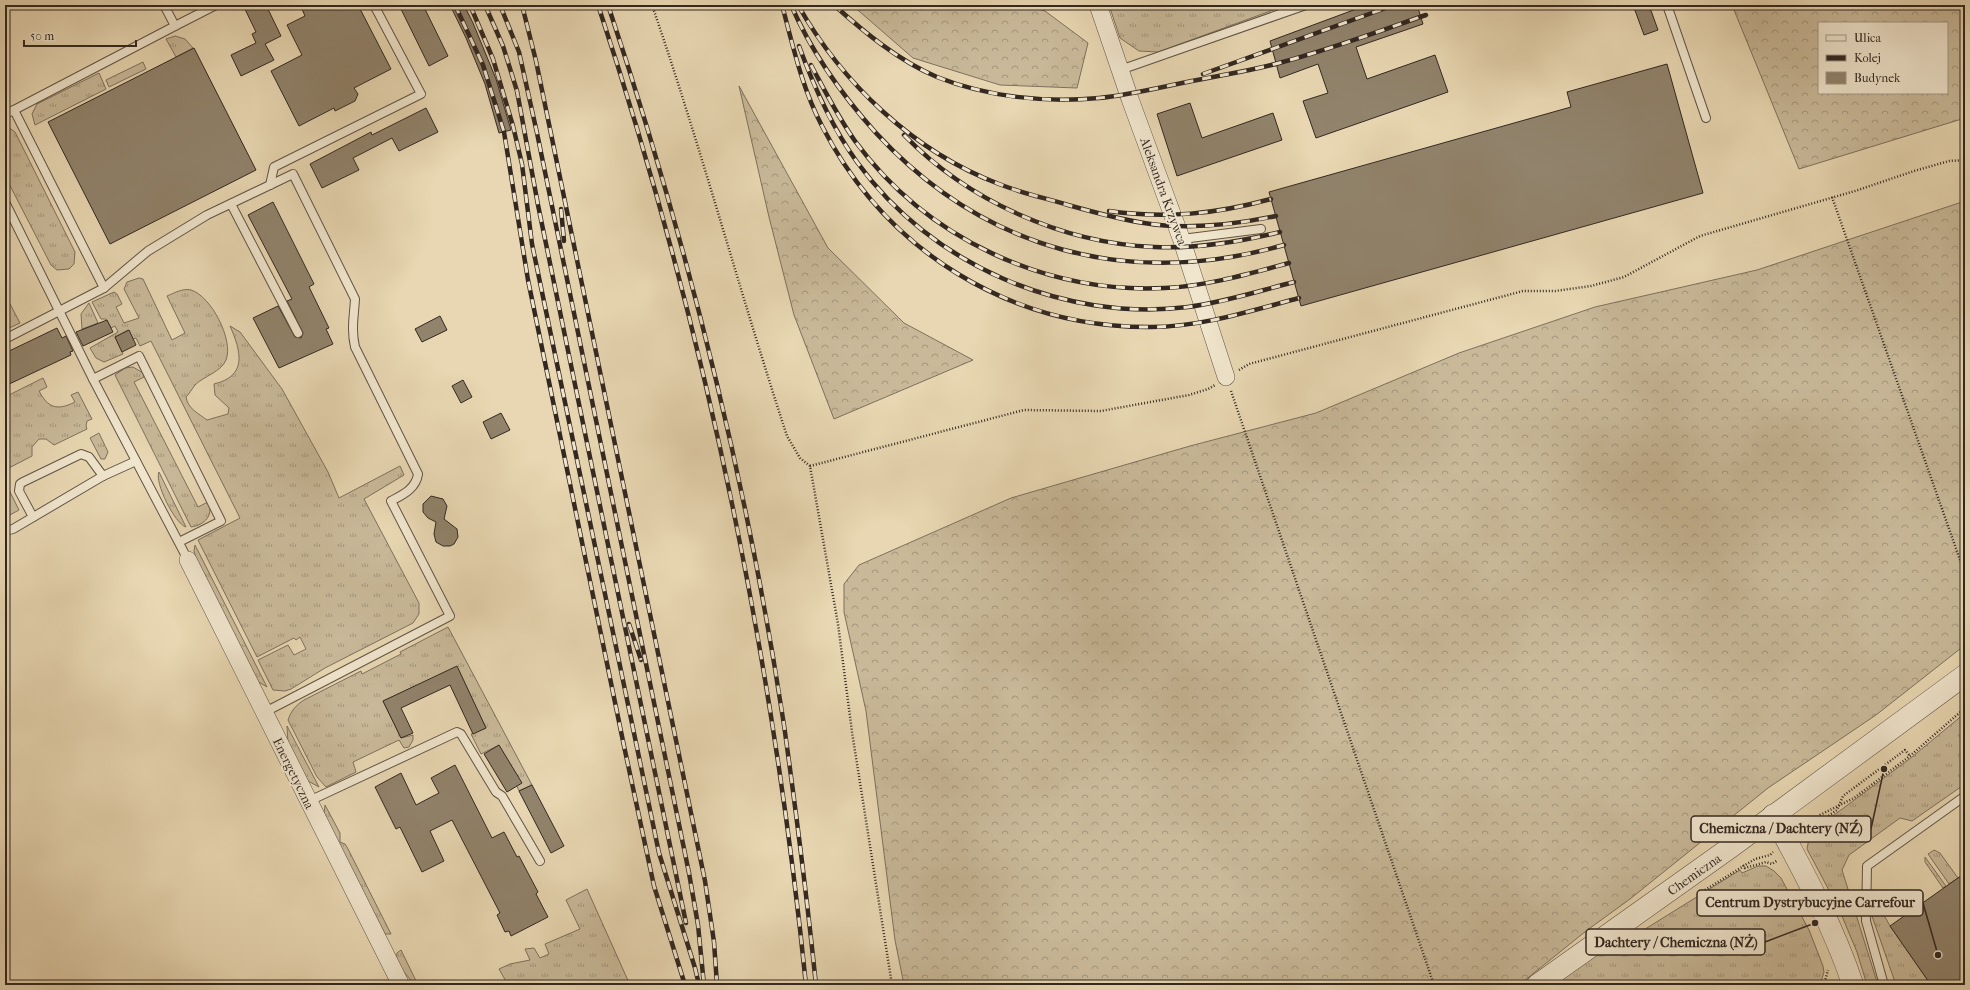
<svg xmlns="http://www.w3.org/2000/svg" width="1970" height="990" viewBox="0 0 1970 990" font-family="'IM FELL French Canon',serif">
<style>
.grass{fill:url(#grass-tufts);stroke:#7e705d}
.forest{fill:url(#forest-crowns);stroke:#7e705d;fill-rule:evenodd}
.building{fill:#91836c;stroke:#332821}
.lines{fill:none;stroke-linecap:round;stroke-linejoin:round}
.service-casing{stroke:#605445;stroke-width:10}
.minor-casing{stroke:#605445;stroke-width:18}
.tertiary-casing{stroke:#605445;stroke-width:22}
.path{stroke:#332821;stroke-width:2.5;stroke-dasharray:1 2;stroke-linecap:butt}
.service{stroke:#f0e5cd;stroke-width:8}
.minor{stroke:#f0e5cd;stroke-width:17}
.tertiary{stroke:#f0e5cd;stroke-width:21}
.rail-casing{stroke:#332821;stroke-width:4.5}
.rail{stroke:#f0e5cd;stroke-width:3;stroke-dasharray:9;stroke-linecap:butt}
.labels{text-anchor:middle;stroke-width:4;stroke-linejoin:round;paint-order:stroke}
.street-label{font-size:13px;fill:#332821;stroke:#f0e5cd}
.leader{fill:none;stroke:#332821;stroke-width:1.5}
.callout-dot{fill:#332821;stroke:#f0e5cd;stroke-width:1.5}
.callout{fill:#f0e5cd;stroke:#332821;stroke-width:1.5}
.callout-label{font-size:14px;text-anchor:middle;font-weight:bold;fill:#332821}
</style>
<defs>
<pattern id="grass-tufts" width="24" height="20" patternUnits="userSpaceOnUse"><rect width="24" height="20" fill="#c9b999"/><path d="M3 7l-1-3M5 7V3M7 7l1-3M15 17l-1-3M17 17v-4M19 17l1-3" fill="none" stroke="#a4967c"/></pattern>
<pattern id="forest-crowns" width="20" height="18" patternUnits="userSpaceOnUse"><rect width="20" height="18" fill="#c9b999"/><path d="M2 6a3 3 0 1 1 6 0M12 15a3 3 0 1 1 6 0" fill="none" stroke="#a4967c"/></pattern>
</defs>
<rect width="100%" height="100%" fill="#e8d7b2"/>
<filter id="stains"><feTurbulence type="fractalNoise" baseFrequency=".005" numOctaves="4"/><feColorMatrix values="0 0 0 0 .2 0 0 0 0 .09 0 0 0 0 .02 0 0 0 .5 -.17"/></filter>
<radialGradient id="worn" r=".72"><stop offset=".6" stop-color="#630" stop-opacity="0"/><stop offset="1" stop-color="#630" stop-opacity=".3"/></radialGradient>
<g class="grass">
<path d="M1109,5H1287L1158,52L1139,51L1120,38Z"/>
<path d="M175,36L185,39L193,48L176,57L166,39Z"/>
<path d="M143,62L146,69L109,87L106,80Z"/>
<path d="M99,73L106,89L35,125L32,114L37,104Z"/>
<path d="M5,125L15,132L75,252L74,264L69,269L57,270L51,265L5,176Z"/>
<path d="M139,278L143,279L172,340L185,333L167,296C174,293 183,288 191,290C211,296 234,340 226,360C221,372 204,376 195,385C192,389 189,394 186,397C188,409 198,413 207,420L228,414L229,408L215,395L214,384C248,376 241,351 230,326L240,332L282,389L328,472L339,498L400,466L404,475L364,499L419,603V614L413,623L325,668L291,689L285,691L273,690L258,660L288,645L294,655L306,649L300,637L296,640L294,638L257,657L198,540L240,518L151,341L140,346L136,338L133,339L128,330L115,337L123,354L104,362L96,358L90,348L118,332L115,326L111,328L106,319H101L92,302L114,292L117,294L122,304L116,307L124,323L139,318L124,289L127,282Z"/>
<path d="M7,298L20,323L5,330V299Z"/>
<path d="M89,303L98,323L82,329L81,314Z"/>
<path d="M133,367L143,373L144,377L134,382L198,507L208,502C214,515 205,525 191,527L115,375L125,368Z"/>
<path d="M43,378L47,387L39,391C48,408 57,411 75,402L71,395L78,392L92,419L87,421L86,426L87,429L54,445L46,439H39L32,447V456L5,470V397Z"/>
<path d="M99,433L108,452L105,459H101L90,438Z"/>
<path d="M159,472L186,527C175,524 154,482 159,472Z"/>
<path d="M5,482L19,510L8,516L5,510Z"/>
<path d="M195,545L267,687L257,681L196,558L194,551Z"/>
<path d="M448,627L532,785L519,791L499,745L481,754L471,734L486,728L457,667L383,701L401,738L413,735V740L409,747L404,748L399,740L353,762L356,772L326,787L317,777L288,720C291,711 296,705 304,700L361,671L362,674L401,654L400,652Z"/>
<path d="M1965,713V784L1912,821L1900,818L1849,855L1842,870L1878,985H1867L1857,952L1839,909L1807,849L1810,833L1912,757Z"/>
<path d="M287,726L319,787L308,781L288,743Z"/>
<path d="M325,805L340,833V842L345,844L347,847L391,934H385L324,814Z"/>
<path d="M1934,850L1940,853L1958,878L1949,884L1928,854Z"/>
<path d="M1925,857L1946,886L1943,888L1925,862Z"/>
<path d="M1758,866H1766L1774,871L1781,878L1809,930L1823,966L1824,972L1820,985H1552L1608,947L1618,946L1740,870L1742,873Z"/>
<path d="M587,889L630,985H508L499,969L510,964L530,960L525,949L534,948L540,958L549,954L545,944L580,929L566,900Z"/>
<path d="M1876,908H1880L1890,926L1931,985H1896L1872,916V912Z"/>
<path d="M401,950L418,985H415C409,977 394,964 397,953Z"/>
</g>
<g class="forest">
<path d="M852,5H1027L1045,11L1088,43L1077,88L1000,85L913,58Z"/>
<path d="M1732,5H1965V118L1799,169ZM1819,23H1947V93H1819Z"/>
<path d="M739,86L828,248L904,323L973,360L834,419L794,315L769,217Z"/>
<path d="M1965,201V645L1876,715L1768,788L1630,899L1586,931L1524,981L1518,985H904L895,940L866,711L844,612V584L859,565L1011,498L1190,446L1316,413L1459,353L1595,307L1757,270Z"/>
</g>
<g class="building">
<path d="M243,5H266L281,36L265,44L274,60L241,76L231,55L256,43L252,34L256,32Z"/>
<path d="M309,5H358L391,69L354,88L358,94L355,101L335,111L334,108L299,126L271,71L302,55L287,25L305,16L302,9Z"/>
<path d="M399,5H423L448,56L429,66Z"/>
<path d="M450,5H464L473,23L496,79L511,130L499,133L485,84L466,38Z"/>
<path d="M1367,5H1417L1423,24L1356,47L1367,79L1435,55L1448,92L1316,138L1303,101L1328,93L1318,64L1280,78L1270,41Z"/>
<path d="M1633,5H1649L1658,30L1644,35Z"/>
<path d="M194,48L256,170L110,244L48,122Z"/>
<path d="M1667,64L1703,193L1301,306L1269,192L1571,107L1567,92Z"/>
<path d="M1190,103L1202,138L1273,113L1282,140L1177,176L1157,114Z"/>
<path d="M426,108L438,132L399,151L392,138L353,158L359,170L322,188L310,164L371,132L372,135Z"/>
<path d="M273,202L314,284L309,287L329,328L326,329L333,344L279,368L253,318L278,306L295,337L301,338L303,333L287,301L292,299L248,215Z"/>
<path d="M440,316L447,330L422,342L415,329Z"/>
<path d="M107,320L113,332L83,346L76,332Z"/>
<path d="M57,328L62,338L66,336L73,351L70,352L71,355L5,386V353Z"/>
<path d="M129,330L136,345L122,352L115,337Z"/>
<path d="M463,380L472,397L461,403L452,386Z"/>
<path d="M501,413L510,430L491,439L483,422Z"/>
<path d="M431,496L443,499L447,506L444,519L457,529L458,537L454,544L450,546H443L436,542L434,534L436,522L428,518L423,512V504Z"/>
<path d="M457,666L486,728L473,734L450,685L401,708L413,733L401,738L383,701Z"/>
<path d="M499,745L522,783L507,792L484,754Z"/>
<path d="M455,765L492,838L504,832L517,857L519,856L538,892L536,894L548,917L511,936L509,931L505,932L497,915L500,913L452,820L430,831L444,861L422,872L400,827L396,829L375,787L401,773L416,805L439,793L431,778Z"/>
<path d="M532,785L564,846L551,853L519,791Z"/>
<path d="M1965,873V985H1931L1890,926Z"/>
</g>
<g class="lines">
<defs>
<g id="service">
<path d="M1667,5L1706,118"/>
<path d="M175,26L216,5"/>
<path d="M1120,70L1306,5"/>
<path d="M14,110L175,26L164,5"/>
<path d="M5,114L14,110L104,288L5,339"/>
<path d="M270,185L274,167L421,94L374,5"/>
<path d="M5,202L93,379L188,560"/>
<path d="M231,204L298,333"/>
<path d="M1182,239L1261,229"/>
<path d="M104,288L148,251L207,215L293,174L355,299C354,317 351,329 355,347L418,474C416,489 402,495 391,501L450,616L265,712"/>
<path d="M93,379L139,356L221,521L179,542"/>
<path d="M33,517L19,491L20,484L23,482L81,454L89,457L103,476"/>
<path d="M5,531L13,529L103,476L136,461"/>
<path d="M309,801L457,732L461,734L496,792L502,796L540,861"/>
<path d="M1884,985L1866,921L1867,866L1965,796"/>
</g>
<g id="minor">
<path d="M1098,5L1130,99L1181,238L1226,377"/>
<path d="M188,560L401,985"/>
</g>
<g id="tertiary">
<path d="M1773,815C1803,871 1833,925 1853,985"/>
<path d="M1537,985L1731,847L1965,675"/>
</g>
</defs>
<use href="#service" class="service-casing"/>
<use href="#minor" class="minor-casing"/>
<use href="#tertiary" class="tertiary-casing"/>
<g class="path">
<path d="M652,5C701,147 740,293 787,436L800,458L810,466L838,624L852,732L892,985"/>
<path d="M1832,197L1965,574"/>
<path d="M1239,370L1249,364L1523,291H1555L1591,286L1624,277L1700,236L1855,191L1914,171L1949,161L1965,160"/>
<path d="M1231,391L1434,985"/>
<path d="M810,466L1024,410L1101,411L1189,395L1208,389L1215,385"/>
<path d="M1801,830L1820,815L1854,798L1910,756L1965,708"/>
<path d="M1806,839L1814,826L1837,810L1843,796L1905,750L1910,756"/>
<path d="M1743,865L1745,868L1766,862L1772,864L1778,860"/>
<path d="M1705,890L1755,859L1770,855L1773,852"/>
<path d="M1824,985L1828,970"/>
</g>
<use href="#service" class="service"/>
<use href="#minor" class="minor"/>
<use href="#tertiary" class="tertiary"/>
<defs>
<g id="rail">
<path d="M455,5L483,65L504,132L528,280L624,746L654,886L685,985"/>
<path d="M470,5L493,59L513,126L522,164L532,244L542,292L659,853L695,968L699,985"/>
<path d="M485,5L503,46L517,91L538,205L686,923"/>
<path d="M500,5L519,52L537,133L689,873L698,925L704,985"/>
<path d="M522,5L536,61L705,881L714,942L717,985"/>
<path d="M598,5C704,324 772,650 806,985"/>
<path d="M608,5C686,239 747,481 784,725C796,811 807,898 816,985"/>
<path d="M782,5C793,46 802,88 822,126C886,251 1010,328 1151,327C1201,327 1250,311 1299,298"/>
<path d="M791,5C812,53 841,94 876,133C985,251 1130,289 1284,245"/>
<path d="M798,5C842,83 914,152 999,184C1021,193 1045,198 1068,205C1093,212 1118,219 1144,223C1188,230 1233,225 1276,216"/>
<path d="M834,5C864,32 899,61 937,77C987,97 1046,103 1099,98C1130,95 1161,87 1192,81C1221,75 1250,71 1279,63C1328,50 1377,32 1426,15"/>
<path d="M799,46C814,87 831,126 857,162C931,265 1063,322 1188,307C1225,302 1259,291 1294,282"/>
<path d="M811,65C825,91 838,117 855,141C926,238 1045,294 1165,288C1207,286 1248,274 1289,263"/>
<path d="M1203,74L1394,5"/>
<path d="M904,135C968,201 1062,243 1154,247C1197,249 1239,242 1280,232"/>
<path d="M561,209L564,241"/>
<path d="M1109,211C1166,219 1216,214 1271,199"/>
<path d="M629,624L641,660"/>
</g>
</defs>
<use href="#rail" class="rail-casing"/>
<use href="#rail" class="rail"/>
</g>
<g class="labels">
<g class="street-label">
<text transform="translate(1164 191) rotate(70)" y="5">Aleksandra Krzywca</text>
<text transform="translate(294 773) rotate(64)" y="5">Energetyczna</text>
<text transform="translate(1694 874) rotate(-35)" y="5">Chemiczna</text>
</g>
</g>
<path class="leader" d="M1884 769L1871 829M1938 955L1923 903M1815 923L1765 942"/>
<g class="callout-dot">
<circle cx="1884" cy="769" r="4"/>
<circle cx="1938" cy="955" r="4"/>
<circle cx="1815" cy="923" r="4"/>
</g>
<g class="callout">
<rect x="1691" y="816" width="180" height="26" rx="4"/>
<rect x="1697" y="890" width="226" height="26" rx="4"/>
<rect x="1586" y="929" width="179" height="26" rx="4"/>
</g>
<g class="callout-label">
<text x="1781" y="833">Chemiczna / Dachtery (NŹ)</text>
<text x="1810" y="907">Centrum Dystrybucyjne Carrefour</text>
<text x="1676" y="947">Dachtery / Chemiczna (NŻ)</text>
</g>
<rect width="1970" height="990" fill="none" stroke="#e8d7b2" stroke-width="20"/>
<rect x="6" y="6" width="1958" height="978" fill="none" stroke="#332821" stroke-width="2"/>
<rect x="10" y="10" width="1950" height="970" fill="none" stroke="#332821"/>
<rect x="1818" y="22" width="130" height="72" fill="#f0e5cd" stroke="#a49988"/>
<rect x="1826" y="35" width="20" height="6" fill="#f0e5cd" stroke="#a49988"/>
<text x="1854" y="42" font-size="12" fill="#332821">Ulica</text>
<rect x="1826" y="55" width="20" height="6" fill="#332821" stroke="#a49988"/>
<text x="1854" y="62" font-size="12" fill="#332821">Kolej</text>
<rect x="1826" y="72" width="20" height="12" fill="#91836c" stroke="#a49988"/>
<text x="1854" y="82" font-size="12" fill="#332821">Budynek</text>
<path d="M24 40v6h112v-6" fill="none" stroke="#332821" stroke-width="2"/>
<text x="30" y="40" font-size="12" fill="#332821" stroke="#f0e5cd" stroke-width="3" paint-order="stroke">50 m</text>
<rect width="100%" height="100%" filter="url(#stains)"/>
<rect width="100%" height="100%" fill="url(#worn)"/>
</svg>
